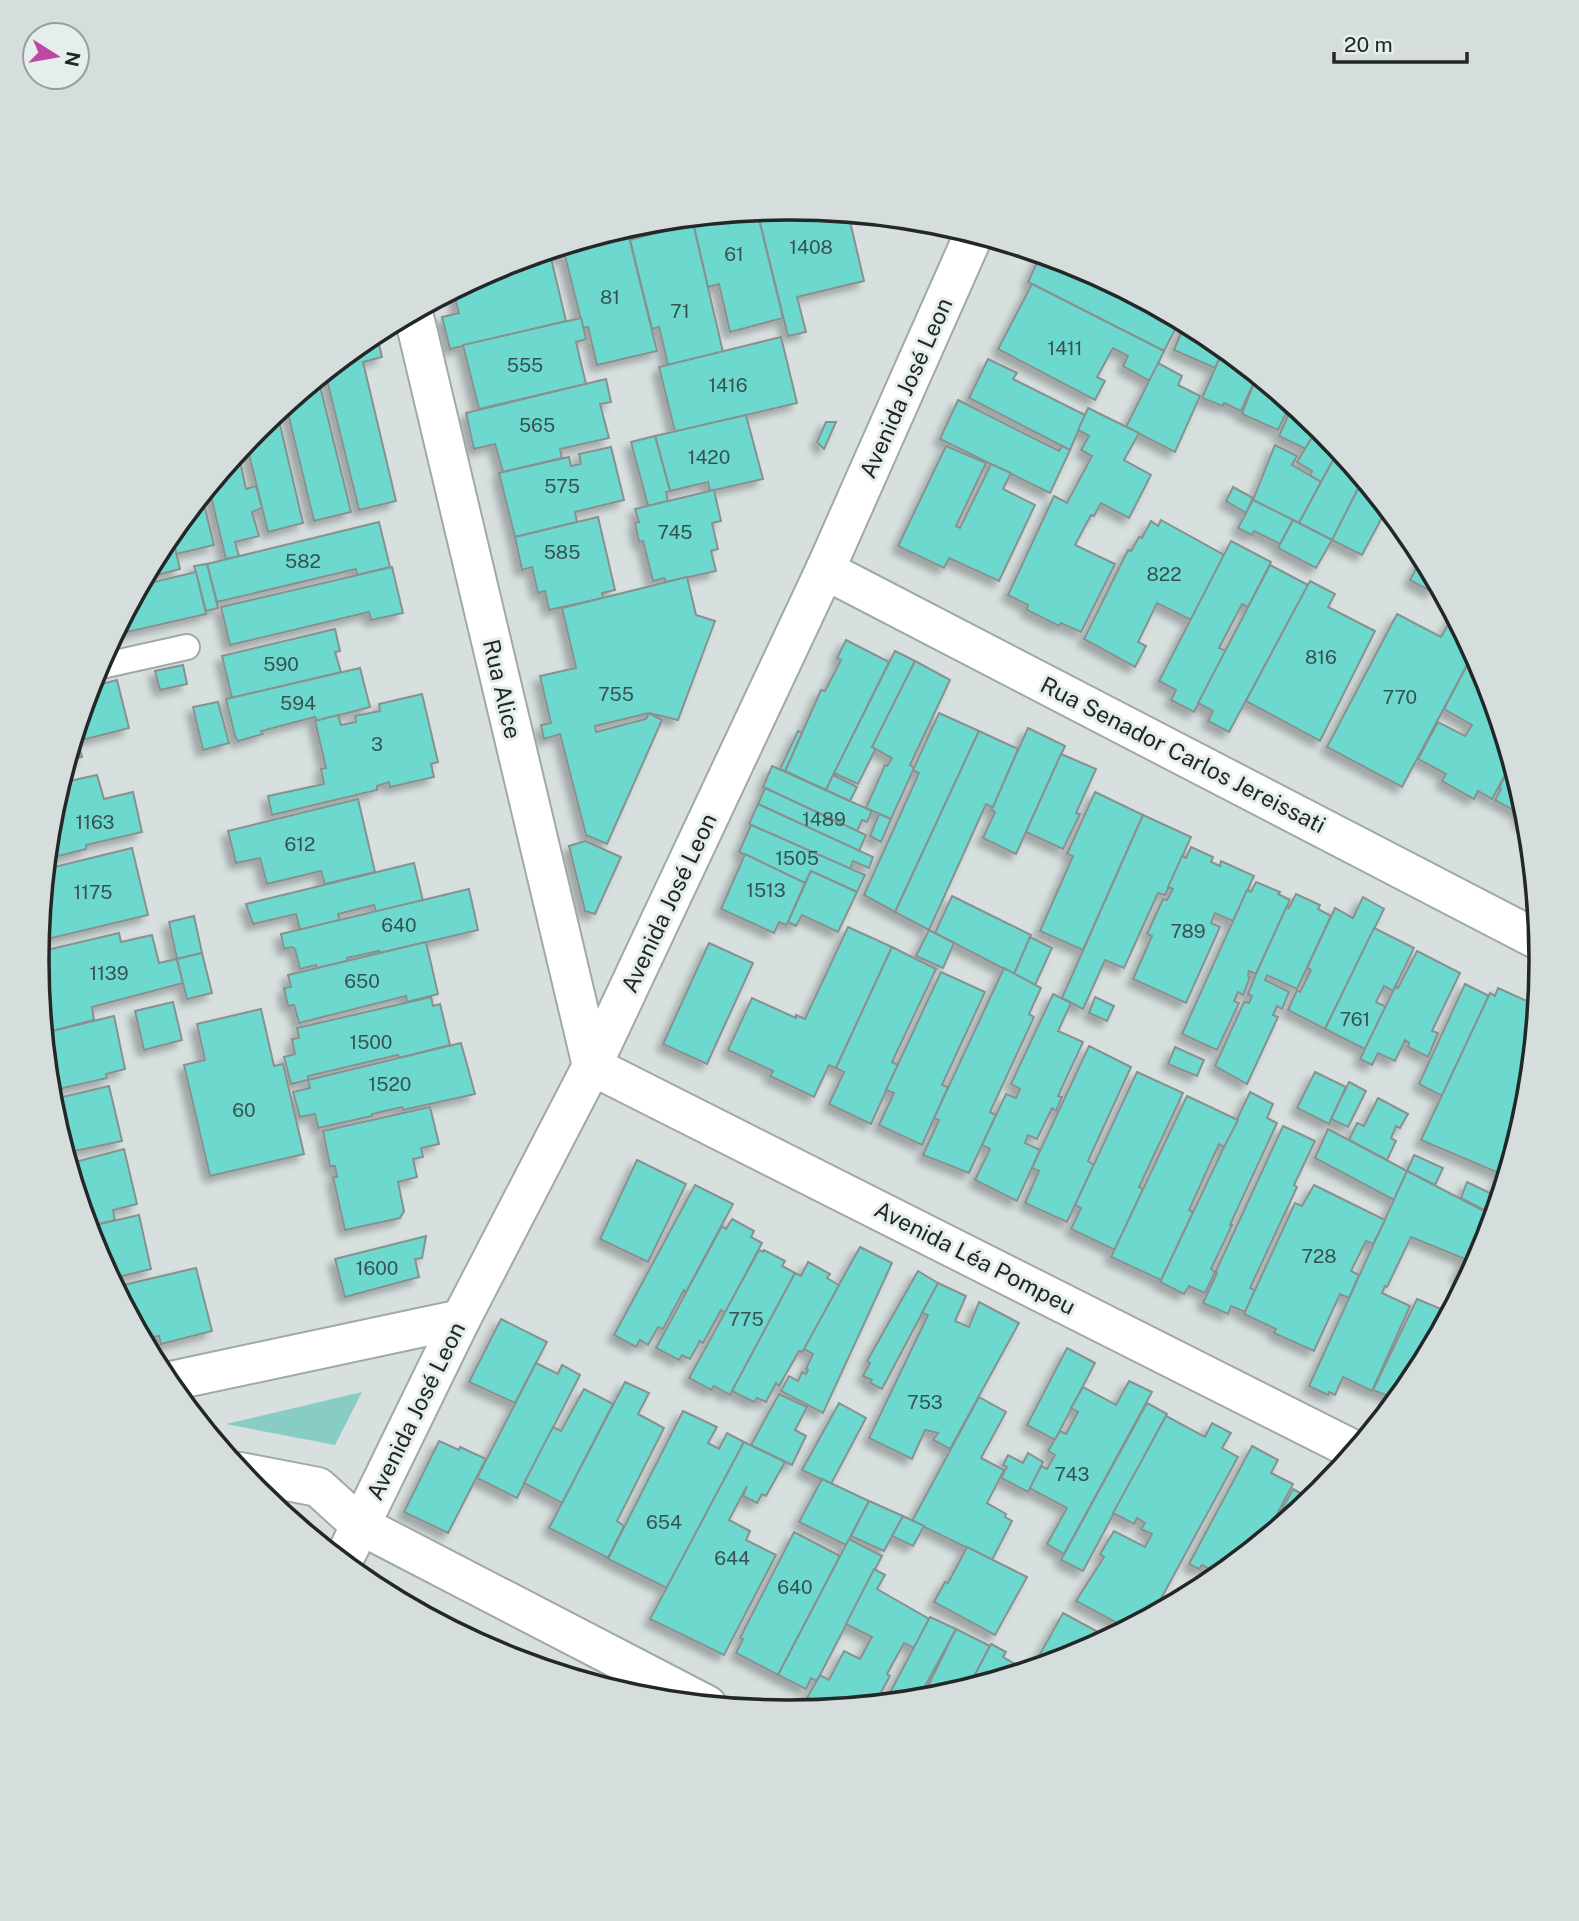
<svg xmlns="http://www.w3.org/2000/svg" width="1579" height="1921" viewBox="0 0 1579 1921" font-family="'Public Sans',sans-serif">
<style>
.green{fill:#87ccc5}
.building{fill:#6dd8ce;stroke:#899190;stroke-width:2;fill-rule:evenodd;filter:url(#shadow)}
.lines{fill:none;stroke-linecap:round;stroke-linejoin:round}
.service-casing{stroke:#a0a9a8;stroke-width:28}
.minor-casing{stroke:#a0a9a8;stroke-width:42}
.tertiary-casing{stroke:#a0a9a8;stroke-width:42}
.secondary-casing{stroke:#a0a9a8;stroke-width:42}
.service{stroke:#fff;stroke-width:24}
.minor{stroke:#fff;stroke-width:38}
.tertiary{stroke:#fff;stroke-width:38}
.secondary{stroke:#fff;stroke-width:38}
.labels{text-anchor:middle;stroke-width:6;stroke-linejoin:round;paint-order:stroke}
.number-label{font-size:19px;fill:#365351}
.street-label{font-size:23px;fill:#242727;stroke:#e4eeec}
.rim{fill:none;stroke:#242727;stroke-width:3.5}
</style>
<defs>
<filter id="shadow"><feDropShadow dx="-6" dy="6" stdDeviation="3.5" flood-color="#0004"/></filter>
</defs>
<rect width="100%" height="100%" fill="#d7e0df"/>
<path class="green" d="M362,1392L335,1445L226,1424Z"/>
<g class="building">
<path d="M790,208L848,213L864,281L797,297L806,332L788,336L757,211Z"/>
<path d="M757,211L783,318L730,332L719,284L708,287L693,223L729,214Z"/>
<path d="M693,223L723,352L668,365L659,327L652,329L630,240Z"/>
<path d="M629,237L657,351L597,365L588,327L583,328L564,252Z"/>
<path d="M563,246L565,255L551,258L566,321L450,349L442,317L459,313L453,291L502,265Z"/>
<path d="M1041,254L1078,265L1180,320L1164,351L1028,282Z"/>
<path d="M1032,284L1164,351L1150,381L1123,366L1128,356L1113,348L1097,377L1105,381L1095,400L998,349Z"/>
<path d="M581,318L586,339L576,342L586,384L479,409L463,345Z"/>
<path d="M1185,323L1208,335L1224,348L1215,368L1174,350Z"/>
<path d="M376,332L382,357L363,362L396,501L359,510L325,372Z"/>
<path d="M781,337L797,403L675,432L659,367Z"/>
<path d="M1224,348L1257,375L1241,411L1224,403L1223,406L1202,398Z"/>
<path d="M988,359L1017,373L1013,379L1085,415L1070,450L969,398Z"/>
<path d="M1158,363L1182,376L1178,385L1200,396L1175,452L1126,427Z"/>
<path d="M1257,375L1291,403L1278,430L1242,414Z"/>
<path d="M318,378L351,512L314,521L286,405Z"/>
<path d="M606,379L611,402L600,404L609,438L560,449L562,458L503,472L495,444L474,449L466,413Z"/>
<path d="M958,400L1059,451L1062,446L1070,450L1050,493L940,439Z"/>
<path d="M1293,404L1319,426L1306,449L1279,436Z"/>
<path d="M1088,408L1139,433L1124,460L1151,475L1129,518L1101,503L1094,516L1091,515L1075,545L1115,564L1081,632L1061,623L1059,626L1027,610L1028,605L1008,595L1054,496L1067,503L1092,456L1081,450L1089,436L1078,430Z"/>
<path d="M277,412L303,523L268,532L246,442L258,428Z"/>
<path d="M746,415L763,479L710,491L708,482L670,491L655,436Z"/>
<path d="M826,422H836L824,449L817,442Z"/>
<path d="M1319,426L1339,449L1321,482L1310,476L1312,471L1297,462Z"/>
<path d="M655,436L670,491L666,492L668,501L648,506L631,442Z"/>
<path d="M1275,445L1297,456L1292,465L1321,482L1299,523L1253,500Z"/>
<path d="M946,446L986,463L956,526L960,528L991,464L1011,473L1003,489L1035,505L999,581L949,558L944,568L898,546Z"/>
<path d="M611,447L624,500L575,512L577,522L515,537L499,473L569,457L571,466L581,464L579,454Z"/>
<path d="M241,449L243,460L240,461L246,489L256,486L262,508L252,512L259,536L235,542L239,556L226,559L209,488Z"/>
<path d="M1339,449L1363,479L1332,540L1299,523Z"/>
<path d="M1363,479L1387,508L1362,555L1332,540Z"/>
<path d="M1233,487L1253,498L1246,513L1226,501Z"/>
<path d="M714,490L721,521L712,523L718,549L711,551L716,571L666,582L664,578L653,581L643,541L639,542L635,523L639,522L635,509Z"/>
<path d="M202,496L214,545L176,554L171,533Z"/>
<path d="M1253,500L1293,520L1280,544L1254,531L1252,535L1238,528Z"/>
<path d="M598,517L615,590L602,593L603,598L549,610L545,591L538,593L532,567L522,570L515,537Z"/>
<path d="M1161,520L1224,555L1191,620L1157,603L1138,642L1146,646L1135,667L1084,639L1128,550L1131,551L1139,537L1142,538L1151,521L1158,526Z"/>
<path d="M1293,520L1332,540L1316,568L1278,548Z"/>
<path d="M379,522L390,567L357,575L356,569L217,602L207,564Z"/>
<path d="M1231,541L1271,562L1248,607L1242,604L1219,648L1226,651L1194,712L1171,700L1176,690L1159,681Z"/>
<path d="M162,545L164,551L175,548L180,569L145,578Z"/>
<path d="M1423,556L1437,582L1432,592L1410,580Z"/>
<path d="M207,564L218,608L206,611L194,566Z"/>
<path d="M1270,565L1308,585L1229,732L1208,721L1213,711L1198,703Z"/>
<path d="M392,567L403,613L371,620L369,612L230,645L221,607Z"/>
<path d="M196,572L206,614L114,635L141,585Z"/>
<path d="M687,577L696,615L715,621L678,720L649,713L662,720L607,844L586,835L560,734L544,739L541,725L551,723L540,676L576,668L562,608ZM649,713L646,719L596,732L595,726Z"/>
<path d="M1310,581L1335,594L1328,607L1375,631L1320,741L1246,701Z"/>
<path d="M1397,614L1441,637L1454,614L1474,652L1402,787L1327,747Z"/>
<path d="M335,629L340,651L335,652L341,672L232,698L222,656Z"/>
<path d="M846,640L889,662L826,790L785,771L821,690L825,691L841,660L837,658Z"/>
<path d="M895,651L915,661L872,747L876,748L858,784L834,773Z"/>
<path d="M1474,652L1485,673L1512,762L1492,799L1478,791L1474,799L1442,781L1446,774L1418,759L1438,722L1465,736L1472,725L1444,709Z"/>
<path d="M915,661L950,680L910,765L914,768L891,819L866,808L885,765L887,766L892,758L872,747Z"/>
<path d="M183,665L187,684L160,690L155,671Z"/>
<path d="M360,668L370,707L317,721L315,717L261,731L263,734L238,741L235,736L226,699Z"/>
<path d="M117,680L129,728L78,741L82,757L67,760L90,687Z"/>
<path d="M422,694L438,762L431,764L434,777L390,787L389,782L377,786V790L272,815L268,796L324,784L321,769L326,768L315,721L338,715L341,725L356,722L355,716L380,711L379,704Z"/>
<path d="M218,702L229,743L203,750L193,707Z"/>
<path d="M939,713L979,731L895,912L864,895L919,773L913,770Z"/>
<path d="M1028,728L1065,746L1016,854L983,838L995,812L991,810Z"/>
<path d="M798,731L802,733L785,771L780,769Z"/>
<path d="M979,731L1018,749L993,807L986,804L929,930L895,912Z"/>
<path d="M1061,754L1096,769L1076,813L1080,814L1063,849L1026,832Z"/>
<path d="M1512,762L1528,814L1529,826L1519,821L1522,815L1495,800L1501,789L1499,788Z"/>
<path d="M772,766L872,811L867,822L862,820L857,831L763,787Z"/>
<path d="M97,775L104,799L133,792L142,832L86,845V849L51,858L53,867L46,869L51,813L60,783Z"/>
<path d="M833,775L857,787L850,801L826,790Z"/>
<path d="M765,788L866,835L859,851L758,804Z"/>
<path d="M1095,792L1143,815L1083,950L1040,931L1073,856L1067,854Z"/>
<path d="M358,799L375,872L325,884L321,871L267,884L260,858L236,863L228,831Z"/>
<path d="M758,804L873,857L869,868L853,861L850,869L749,824Z"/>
<path d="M879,814L891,819L881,842L870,836Z"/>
<path d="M1143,815L1191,837L1165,895L1158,893L1124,968L1105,960L1083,1009L1062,998Z"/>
<path d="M751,825L865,875L857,892L811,871L805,883L739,852Z"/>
<path d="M585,841L621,857L595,914L585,911L569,846Z"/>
<path d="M1191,847L1213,857L1211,862L1220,866L1221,861L1254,876L1233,921L1215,913L1211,923L1220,927L1186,1003L1133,979L1152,936L1147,934L1163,899L1167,900L1173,889L1168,887L1182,856L1186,858Z"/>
<path d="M132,848L148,915L39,941L46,869Z"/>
<path d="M745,854L805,883L788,922L786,925L779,922L774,933L721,909Z"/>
<path d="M414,863L423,901L376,912L374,905L338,914L340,920L300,930L296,914L253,924L246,904Z"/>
<path d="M811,871L857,892L838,932L802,915L796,926L788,922Z"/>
<path d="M1256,882L1280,892L1278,894L1290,900L1256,974L1249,971L1248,976L1250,977L1243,995L1238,992L1234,1001L1239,1003L1217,1050L1182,1034L1247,890L1251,892Z"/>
<path d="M469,889L478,930L380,953L379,951L347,958L348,961L317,968L316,965L300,969L295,949L292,947L284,949L281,934Z"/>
<path d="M1296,894L1320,905L1318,909L1331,916L1297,989L1267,975L1265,980L1289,992L1282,1009L1277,1006L1273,1015L1278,1017L1247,1084L1215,1066L1244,1002L1249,1003L1252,996L1248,994L1256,974L1287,906L1289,908Z"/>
<path d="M952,896L1031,935L1014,974L935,933Z"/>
<path d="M1363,897L1384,909L1325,1029L1288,1010L1297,990L1300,992L1311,970L1307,968L1335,908L1353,918Z"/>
<path d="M194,916L202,953L177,959L169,922Z"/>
<path d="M848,927L892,947L836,1068L829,1065L814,1097L770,1076L773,1071L728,1050L752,998L796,1018V1015L805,1019Z"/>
<path d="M1374,928L1414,948L1393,991L1384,986L1376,1002L1386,1007L1365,1049L1325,1029Z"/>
<path d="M929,930L954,943L943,968L916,956Z"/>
<path d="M119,933L121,942L152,935L159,963L177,959L183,983L92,1007L94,1020L44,1033L38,952Z"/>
<path d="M1030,937L1052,948L1035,985L1014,974Z"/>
<path d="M426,942L438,994L407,1002L406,996L299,1023L294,1005L288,1006L284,988L291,987L288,975Z"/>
<path d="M709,943L753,963L707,1064L663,1044Z"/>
<path d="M892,947L936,969L892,1062L898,1065L871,1124L829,1104L844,1072L836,1068Z"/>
<path d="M1417,951L1460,973L1432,1031L1438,1033L1428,1057L1408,1047L1409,1043L1405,1040L1395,1061L1378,1053L1372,1065L1360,1059L1393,991L1396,987L1398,988Z"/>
<path d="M202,953L212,993L187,999L177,959Z"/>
<path d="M1004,968L1041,988L1029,1014L1034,1017L990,1112L996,1115L969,1173L923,1155L939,1120L934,1118Z"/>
<path d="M941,972L985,992L942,1085L948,1087L922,1145L879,1125L894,1093L886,1090Z"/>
<path d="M1465,984L1489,996L1442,1096L1419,1084Z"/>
<path d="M1498,988L1538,1006L1528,1108L1520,1133L1501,1174L1421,1140L1490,993L1495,996Z"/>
<path d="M1053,994L1071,1003L1058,1031L1083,1042L1058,1096L1062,1097L1056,1111L1052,1108L1037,1139L1028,1135L1025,1143L1040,1150L1017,1201L975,1180L990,1149L982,1145L1006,1094L1016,1098L1020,1089L1011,1084Z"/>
<path d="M431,997L433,1006L440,1004L450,1045L399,1058L398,1055L308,1076V1080L291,1084L284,1057L295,1054L292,1039L299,1038L297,1028Z"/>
<path d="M1095,997L1114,1006L1107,1021L1089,1013Z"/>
<path d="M173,1002L182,1040L144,1050L135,1011Z"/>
<path d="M261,1009L274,1066L283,1064L304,1154L210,1176L184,1065L205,1060L197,1024Z"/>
<path d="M114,1016L125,1069L106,1074L107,1078L50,1091L44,1033Z"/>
<path d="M461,1043L475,1094L403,1110L402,1107L372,1114V1116L318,1128L315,1114L300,1117L293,1092L310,1088L308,1080Z"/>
<path d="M1089,1046L1131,1067L1088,1161L1094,1165L1067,1222L1025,1203L1039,1171L1032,1168Z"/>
<path d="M1175,1047L1204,1060L1197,1076L1168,1064Z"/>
<path d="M1137,1072L1183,1093L1139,1187L1143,1189L1115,1250L1071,1229L1081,1208L1075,1205Z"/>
<path d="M1315,1072L1346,1087L1329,1124L1297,1108Z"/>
<path d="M1349,1082L1366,1091L1348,1127L1331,1119Z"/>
<path d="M109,1086L122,1141L65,1153L50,1100Z"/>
<path d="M1250,1092L1273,1104L1267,1118L1277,1123L1230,1225H1232L1211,1269L1215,1272L1205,1293L1189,1286L1184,1294L1160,1282Z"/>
<path d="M1187,1096L1238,1120L1224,1147L1219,1144L1189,1210L1193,1212L1161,1280L1111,1257Z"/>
<path d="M1378,1098L1408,1114L1400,1128L1396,1126L1391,1138L1396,1141L1387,1160L1349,1140L1357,1123L1364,1126Z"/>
<path d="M430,1107L439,1144L421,1148L423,1157L413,1159L417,1177L398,1182L404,1211L400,1218L345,1230L333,1177H337L335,1166H330L323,1131Z"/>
<path d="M1283,1126L1315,1141L1294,1185L1297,1187L1250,1288L1255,1290L1245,1312L1231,1306L1228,1314L1203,1303L1217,1273L1216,1271Z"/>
<path d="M1328,1129L1407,1171L1394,1200L1315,1158Z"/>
<path d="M124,1149L137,1204L113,1210L115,1220L87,1227L68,1164Z"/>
<path d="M1514,1154L1501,1194L1494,1190L1508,1159L1511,1161Z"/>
<path d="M1414,1155L1443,1168L1435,1185L1407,1171Z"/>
<path d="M637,1160L686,1184L648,1262L600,1239Z"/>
<path d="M1407,1171L1486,1212L1465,1259L1411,1237L1387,1287L1385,1286L1382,1293L1410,1306L1372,1391L1343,1377L1335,1395L1329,1392L1328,1395L1309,1386Z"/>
<path d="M1467,1182L1492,1194L1484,1210L1461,1198Z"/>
<path d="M695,1185L733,1204L686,1292L684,1290L663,1329L658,1327L648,1345L640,1340L636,1347L614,1335Z"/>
<path d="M1314,1185L1385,1220L1373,1244L1366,1241L1351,1271L1359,1275L1349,1298L1340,1294L1314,1351L1274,1333L1276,1329L1244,1314L1295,1203L1302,1206Z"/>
<path d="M1493,1192L1501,1196L1495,1216L1484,1210Z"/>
<path d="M1486,1212L1495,1216L1485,1249L1467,1282L1457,1277Z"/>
<path d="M139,1215L151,1269L110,1279L94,1248L87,1227Z"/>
<path d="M732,1219L754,1231L751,1237L762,1243L725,1313L721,1310L703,1343L700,1341L690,1359L682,1355L679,1360L656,1348L722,1226L726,1229Z"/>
<path d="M426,1236L422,1258L415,1259L419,1277L345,1297L335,1259Z"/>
<path d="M860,1247L892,1263L823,1413L781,1391L789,1376L798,1381L802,1372L806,1374L808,1370L806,1369L813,1354L804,1349L805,1346Z"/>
<path d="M759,1250L763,1252L764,1250L785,1261L782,1266L795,1273L730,1395L714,1386L711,1390L689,1378Z"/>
<path d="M808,1262L830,1274L827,1278L839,1285L804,1349L802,1352L799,1351L779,1386L776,1383L766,1402L757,1398L754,1402L732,1391L795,1273L801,1276Z"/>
<path d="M196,1268L212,1331L161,1344L159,1336L143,1339L115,1287Z"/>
<path d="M918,1271L938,1283L882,1389L870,1383L872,1380L863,1376L870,1363L867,1361Z"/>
<path d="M938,1283L966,1296L955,1321L969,1327L979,1302L1019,1323L950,1449L933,1440L938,1433L925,1430L912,1459L869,1438L928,1315L922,1313Z"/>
<path d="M1417,1299L1441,1309L1403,1394L1398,1400L1373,1390Z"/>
<path d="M501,1319L547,1342L515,1403L469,1382Z"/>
<path d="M1434,1325L1442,1329L1415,1379L1403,1394L1428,1348L1424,1347Z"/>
<path d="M1067,1348L1095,1363L1055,1440L1027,1425Z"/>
<path d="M536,1363L558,1374L562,1365L580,1375L517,1498L477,1478Z"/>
<path d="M1129,1381L1152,1392L1064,1554L1047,1544L1067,1508L1029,1488L1041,1466L1047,1469L1055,1455L1048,1451L1060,1431L1066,1434L1078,1412L1071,1408L1083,1387L1116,1405Z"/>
<path d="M625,1382L649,1393L638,1414L664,1428L617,1521L624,1526L608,1558L549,1528Z"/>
<path d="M584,1389L613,1404L562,1503L524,1483L553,1427L561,1431Z"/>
<path d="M779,1394L807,1407L795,1430L806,1436L792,1465L751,1445Z"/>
<path d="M979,1397L1006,1412L981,1458L1004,1470L987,1503L1006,1514L1005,1517L1012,1521L992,1560L912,1521Z"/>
<path d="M839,1403L866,1418L831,1484L802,1470Z"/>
<path d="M1147,1403L1167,1414L1083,1571L1061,1560Z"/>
<path d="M683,1411L717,1427L708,1443L719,1449L727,1433L744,1442L667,1588L608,1559Z"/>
<path d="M1166,1416L1205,1437L1212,1423L1231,1433L1222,1448L1238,1457L1151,1617L1128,1629L1076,1601L1104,1557L1100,1554L1114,1531L1145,1547L1152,1534L1141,1529L1145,1523L1137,1518L1134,1524L1113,1513Z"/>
<path d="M439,1441L459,1450L460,1447L486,1459L448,1533L404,1512Z"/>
<path d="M744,1442L785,1462L766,1496L762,1494L757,1503L743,1496L747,1486L729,1520L750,1531L746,1540L776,1555L724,1655L650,1619Z"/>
<path d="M1252,1446L1278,1460L1271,1473L1293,1484L1263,1541L1221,1575L1202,1565L1199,1569L1189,1564Z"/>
<path d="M1028,1453L1043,1462L1028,1492L1001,1478L1007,1467L1003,1465L1008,1455L1023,1463Z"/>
<path d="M822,1479L869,1501L846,1545L799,1522Z"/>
<path d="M1293,1489L1313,1500L1266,1539Z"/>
<path d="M869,1501L903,1516L884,1551L851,1536Z"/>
<path d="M903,1516L924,1526L913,1546L892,1536Z"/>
<path d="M794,1532L840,1556L778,1675L736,1653L743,1639L740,1638Z"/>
<path d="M849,1539L882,1556L820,1675L816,1681L811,1678L806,1689L778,1675Z"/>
<path d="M967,1547L1027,1577L995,1635L934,1602L945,1582L948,1583Z"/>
<path d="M874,1569L885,1575L877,1589L929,1619L914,1648L904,1643L887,1674L890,1676L874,1705L799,1712L820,1675L829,1680L844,1651L860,1659L872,1637L846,1624Z"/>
<path d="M1063,1613L1098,1632L1087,1651L1077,1656L1031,1670Z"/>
<path d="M930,1617L956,1629L917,1701L884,1704Z"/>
<path d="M956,1629L990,1646L967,1690L925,1700L922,1698Z"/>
<path d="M991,1644L1006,1652L1003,1657L1027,1671L967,1690Z"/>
</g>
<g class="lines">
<defs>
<path id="service" d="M97,667L187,647"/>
<g id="minor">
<path d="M413,312L592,1066L1356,1451"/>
<path d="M825,570L1540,941"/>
<path d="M166,1382L461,1319"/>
<path d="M240,1472L318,1487L360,1525"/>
</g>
<path id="tertiary" d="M360,1525L707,1705"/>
<path id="secondary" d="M342,1563L461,1319L592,1066L825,570L974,234"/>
</defs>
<use href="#service" class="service-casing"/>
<use href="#minor" class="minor-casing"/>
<use href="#tertiary" class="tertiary-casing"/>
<use href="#secondary" class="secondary-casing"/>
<use href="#service" class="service"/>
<use href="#minor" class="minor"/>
<use href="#tertiary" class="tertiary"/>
<use href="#secondary" class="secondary"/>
</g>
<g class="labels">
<g class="number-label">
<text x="811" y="254">1408</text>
<text x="734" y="261">61</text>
<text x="610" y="304">81</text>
<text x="680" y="318">71</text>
<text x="1065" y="355">1411</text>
<text x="525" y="372">555</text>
<text x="728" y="392">1416</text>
<text x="537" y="432">565</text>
<text x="709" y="464">1420</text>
<text x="562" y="493">575</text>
<text x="675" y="539">745</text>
<text x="562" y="559">585</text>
<text x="303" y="568">582</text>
<text x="1164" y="581">822</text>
<text x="1321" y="664">816</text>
<text x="281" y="671">590</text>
<text x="616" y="701">755</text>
<text x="1400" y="704">770</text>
<text x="298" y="710">594</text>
<text x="377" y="751">3</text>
<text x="824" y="826">1489</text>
<text x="95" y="829">1163</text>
<text x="300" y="851">612</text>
<text x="797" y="865">1505</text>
<text x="766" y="897">1513</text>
<text x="93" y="899">1175</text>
<text x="399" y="932">640</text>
<text x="1188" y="938">789</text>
<text x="109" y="980">1139</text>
<text x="362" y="988">650</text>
<text x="1355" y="1026">761</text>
<text x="371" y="1049">1500</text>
<text x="390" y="1091">1520</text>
<text x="244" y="1117">60</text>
<text x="1319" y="1263">728</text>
<text x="377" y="1275">1600</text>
<text x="746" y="1326">775</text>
<text x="925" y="1409">753</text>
<text x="1072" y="1481">743</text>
<text x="664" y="1529">654</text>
<text x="732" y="1565">644</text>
<text x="795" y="1594">640</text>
</g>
<g class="street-label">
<text transform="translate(906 388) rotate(-66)" y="8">Avenida José Leon</text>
<text transform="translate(502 689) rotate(77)" y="8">Rua Alice</text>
<text transform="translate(1183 755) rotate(27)" y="8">Rua Senador Carlos Jereissati</text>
<text transform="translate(669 903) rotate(-65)" y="8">Avenida José Leon</text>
<text transform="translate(975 1258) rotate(27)" y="8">Avenida Léa Pompeu</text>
<text transform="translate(416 1411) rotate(-64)" y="8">Avenida José Leon</text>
</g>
</g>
<path d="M0 0H1579V1921H0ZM49 960a740 740 0 1 1 1480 0a740 740 0 1 1-1480 0Z" fill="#d5dedc" fill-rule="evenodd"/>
<path class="rim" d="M49 960a740 740 0 1 1 1480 0a740 740 0 1 1-1480 0Z"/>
<g transform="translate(56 56) rotate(101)"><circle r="33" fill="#e4eeec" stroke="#979e9d" stroke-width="2"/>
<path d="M0-5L12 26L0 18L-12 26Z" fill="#bc48a2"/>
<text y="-10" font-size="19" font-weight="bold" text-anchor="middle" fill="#242727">N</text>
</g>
<path d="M1334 52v10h133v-10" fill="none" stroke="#242727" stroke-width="3.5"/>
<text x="1344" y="52" font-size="21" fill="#242727" stroke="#e4eeec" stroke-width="5" paint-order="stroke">20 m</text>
</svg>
